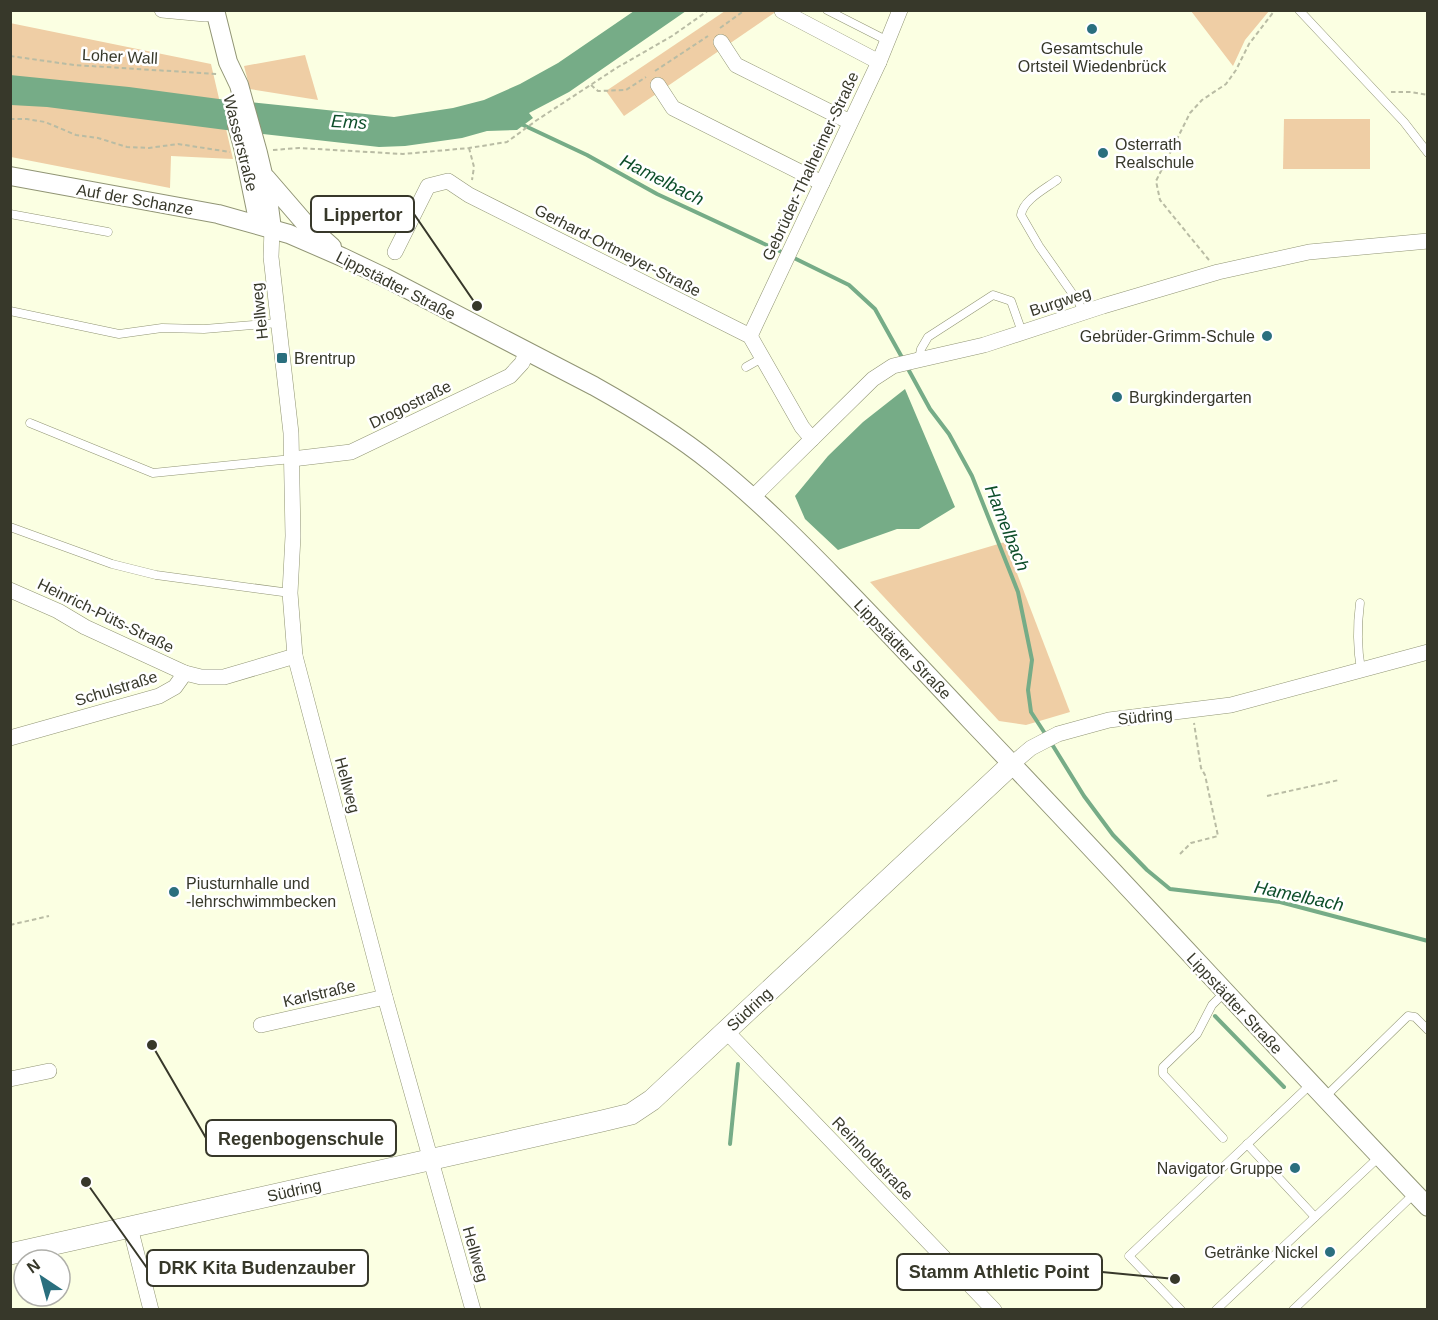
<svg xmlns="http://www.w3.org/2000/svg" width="1438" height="1320" viewBox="0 0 1438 1320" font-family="Helvetica,sans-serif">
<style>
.green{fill:#efcea5}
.water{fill:#76ac87}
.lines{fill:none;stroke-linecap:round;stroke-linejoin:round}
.stream{stroke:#76ac87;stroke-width:4}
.service-casing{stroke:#919575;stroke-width:9}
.minor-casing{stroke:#919575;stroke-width:16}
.tertiary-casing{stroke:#919575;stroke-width:20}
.secondary-casing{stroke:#919575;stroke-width:22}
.path{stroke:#b9bca4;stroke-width:2;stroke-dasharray:4.5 3;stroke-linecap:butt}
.service{stroke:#fff;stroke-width:8}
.minor{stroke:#fff;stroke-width:15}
.tertiary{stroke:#fff;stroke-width:18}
.secondary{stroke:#fff;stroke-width:21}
.poi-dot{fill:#2a6f7e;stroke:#fff;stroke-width:2}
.labels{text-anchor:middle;stroke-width:5;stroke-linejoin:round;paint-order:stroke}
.poi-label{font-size:16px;fill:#37382a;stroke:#fff;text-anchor:start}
.street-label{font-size:16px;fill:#37382a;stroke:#fff}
.water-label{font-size:18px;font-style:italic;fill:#0d4e2a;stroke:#fff}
.leader{fill:none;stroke:#37382a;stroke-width:2}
.callout-dot{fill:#37382a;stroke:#fff;stroke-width:2}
.callout{fill:#fff;stroke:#37382a;stroke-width:2}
.callout-label{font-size:18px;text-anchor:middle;font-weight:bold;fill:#37382a}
</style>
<rect width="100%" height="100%" fill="#fbffe2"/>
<g class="green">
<path d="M725,11H777L624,116L606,91Z"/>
<path d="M1191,11H1269L1245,40L1233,66Z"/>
<path d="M10,23L211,64L233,159L171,156L170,188L11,157Z"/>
<path d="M305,55L318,100L250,89L244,66Z"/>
<path d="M1284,119H1370V169H1283Z"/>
<path d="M1005,542L1070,712L1026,725L999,721L870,582Z"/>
</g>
<g class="water">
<path d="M634,11H686L569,92L529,113L533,118L517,130L487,131L462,138L405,146L379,147L226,130L47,107L11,105L10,75L129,87L219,99L394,117L453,108L484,100L520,84L558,63Z"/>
<path d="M905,389L955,507L919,529H897L838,550L805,519L795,496L828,456L863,422Z"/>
</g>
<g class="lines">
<g class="stream">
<path d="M521,124L587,155L657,194L786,254"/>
<path d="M792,257L849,285L875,309L904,361"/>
<path d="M907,367L930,409L949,434L972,476L1018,592L1032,660L1028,690L1031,712L1046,735"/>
<path d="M1050,741L1084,796L1113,835L1147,870L1170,889L1280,902L1428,941"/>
<path d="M1215,1016L1284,1087"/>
<path d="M730,1144L738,1064"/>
</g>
<defs>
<g id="service">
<path d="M827,10L888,41"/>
<path d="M1299,10L1404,122L1428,153"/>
<path d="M1057,180C1045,189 1023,200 1021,215L1039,246L1079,303L1083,313"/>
<path d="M10,214L108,232"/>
<path d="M10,311L119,334L162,328L204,329L278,323"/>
<path d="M919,359L921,349L928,337L993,295L1011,301L1022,332"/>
<path d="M746,367L762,358"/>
<path d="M30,423L153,473L292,459"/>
<path d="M10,527L112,564L156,575L290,593"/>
<path d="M1360,603C1357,626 1357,647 1361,670"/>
<path d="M1324,1098L1408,1016L1415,1017L1428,1030"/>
<path d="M1223,1138L1163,1074V1067L1197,1034L1212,1005L1225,992"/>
<path d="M1247,1144L1315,1217"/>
<path d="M1181,1310L1129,1256L1311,1084"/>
<path d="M1216,1310L1379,1157"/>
<path d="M1293,1310L1414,1194"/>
</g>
<g id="minor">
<path d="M162,10L205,14L215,13"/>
<path d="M782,11L879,62"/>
<path d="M721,42L736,65L850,122"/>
<path d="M658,85L673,108L822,183"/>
<path d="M272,229L271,257L291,433L293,536L290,593L295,656L385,997L473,1310"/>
<path d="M395,252L428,186L448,181L469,195L750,336L802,427L812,439"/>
<path d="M750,336L879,62L900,10"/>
<path d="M292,459L351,452L510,376L522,363L527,351"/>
<path d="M753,497L873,379L893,366L914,361L984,345L1103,306L1218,272L1309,252L1428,241"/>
<path d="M10,590L58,611L85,627L185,673L201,677H224L295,656"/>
<path d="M10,738L159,696L175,687L185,673"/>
<path d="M1012,764L1031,748L1058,734L1109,720L1231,705L1428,652"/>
<path d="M261,1025L385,997"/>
<path d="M726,1031L994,1310"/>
<path d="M10,1079L49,1071"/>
<path d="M130,1227L151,1310"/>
</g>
<g id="tertiary">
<path d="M215,10L228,62L239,85L258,153L267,191L272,229"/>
<path d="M237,125L243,147L259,225"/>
<path d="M10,176L218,214L289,234L342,257L384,277L594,386C635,409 676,434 712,463C757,499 797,539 837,580C882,626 927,674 971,721C1125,882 1274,1046 1428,1207"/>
<path d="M266,178L304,222L332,247"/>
</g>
<path id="secondary" d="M10,1254L602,1121L631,1114L652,1100L1012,764"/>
</defs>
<use href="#service" class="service-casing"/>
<use href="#minor" class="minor-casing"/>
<use href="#tertiary" class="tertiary-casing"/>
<use href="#secondary" class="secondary-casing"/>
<g class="path">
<path d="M720,28L745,10"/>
<path d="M10,56L74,65L217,74"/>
<path d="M655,71L708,36"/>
<path d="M591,85L598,91L626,90L646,77"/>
<path d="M1391,92H1411L1428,95"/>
<path d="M10,119H27L45,122L76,135L98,138L127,147L149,148L178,144L230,152"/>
<path d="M469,148L474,167L472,180"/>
<path d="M273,150L299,148L403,154L469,148L507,142L537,120L618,67L672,36L709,10"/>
<path d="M1209,260L1160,200L1156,181L1190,113L1202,100L1226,84L1236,70L1249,44L1275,10"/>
<path d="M1267,796L1339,780"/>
<path d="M1180,854L1191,843L1218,836L1205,775L1201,768L1194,723"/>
<path d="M10,925L49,916"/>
</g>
<use href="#service" class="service"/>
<use href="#minor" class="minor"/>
<use href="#tertiary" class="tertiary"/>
<use href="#secondary" class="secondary"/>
</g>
<g class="poi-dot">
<circle cx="1092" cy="29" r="6"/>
<circle cx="1103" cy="153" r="6"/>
<circle cx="1267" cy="336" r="6"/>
<rect x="276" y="352" width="12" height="12" rx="3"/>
<circle cx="1117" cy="397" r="6"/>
<circle cx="174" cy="892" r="6"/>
<circle cx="1295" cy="1168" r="6"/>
<circle cx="1330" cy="1252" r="6"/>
</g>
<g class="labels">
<g class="poi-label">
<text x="1092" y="54" text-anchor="middle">Gesamtschule<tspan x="1092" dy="18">Ortsteil Wiedenbrück</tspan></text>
<text x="1115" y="150">Osterrath<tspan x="1115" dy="18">Realschule</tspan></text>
<text x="1255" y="342" text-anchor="end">Gebrüder-Grimm-Schule</text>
<text x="294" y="364">Brentrup</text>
<text x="1129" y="403">Burgkindergarten</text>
<text x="186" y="889">Piusturnhalle und<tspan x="186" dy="18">-lehrschwimmbecken</tspan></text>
<text x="1283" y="1174" text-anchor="end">Navigator Gruppe</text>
<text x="1318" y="1258" text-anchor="end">Getränke Nickel</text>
</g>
<g class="street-label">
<text transform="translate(120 56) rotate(3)" y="6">Loher Wall</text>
<text transform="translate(241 143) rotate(76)" y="6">Wasserstraße</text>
<text transform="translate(810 166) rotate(-65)" y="6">Gebrüder-Thalheimer-Straße</text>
<text transform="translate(135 199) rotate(10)" y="6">Auf der Schanze</text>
<text transform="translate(618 250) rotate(27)" y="6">Gerhard-Ortmeyer-Straße</text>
<text transform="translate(396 285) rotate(27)" y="6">Lippstädter Straße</text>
<text transform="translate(1060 301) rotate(-18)" y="6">Burgweg</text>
<text transform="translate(259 311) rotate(-96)" y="6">Hellweg</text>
<text transform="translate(410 404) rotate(-26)" y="6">Drogostraße</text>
<text transform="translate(106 615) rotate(26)" y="6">Heinrich-Püts-Straße</text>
<text transform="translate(903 649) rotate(46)" y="6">Lippstädter Straße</text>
<text transform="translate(116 688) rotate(-17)" y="6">Schulstraße</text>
<text transform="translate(1145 716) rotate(-6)" y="6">Südring</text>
<text transform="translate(348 785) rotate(75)" y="6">Hellweg</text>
<text transform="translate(319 993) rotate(-13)" y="6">Karlstraße</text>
<text transform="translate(1235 1003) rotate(47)" y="6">Lippstädter Straße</text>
<text transform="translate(749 1009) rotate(-43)" y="6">Südring</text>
<text transform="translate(873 1158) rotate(46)" y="6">Reinholdstraße</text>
<text transform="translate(294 1190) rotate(-13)" y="6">Südring</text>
<text transform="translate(476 1254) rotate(74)" y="6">Hellweg</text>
</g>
<g class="water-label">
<text transform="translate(349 122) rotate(3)" y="6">Ems</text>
<text transform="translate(662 180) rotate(27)" y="6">Hamelbach</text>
<text transform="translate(1007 528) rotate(68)" y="6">Hamelbach</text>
<text transform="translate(1299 896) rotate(12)" y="6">Hamelbach</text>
</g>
</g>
<path class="leader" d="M477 306L414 214M152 1045L206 1138M86 1182L147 1268M1175 1279L1102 1272"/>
<g class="callout-dot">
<circle cx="477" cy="306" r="6"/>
<circle cx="152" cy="1045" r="6"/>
<circle cx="86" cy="1182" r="6"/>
<circle cx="1175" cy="1279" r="6"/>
</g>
<g class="callout">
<rect x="311" y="196" width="103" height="36" rx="6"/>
<rect x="206" y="1120" width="190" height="36" rx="6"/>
<rect x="147" y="1250" width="221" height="36" rx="6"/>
<rect x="897" y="1254" width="205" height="36" rx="6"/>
</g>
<g class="callout-label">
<text x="363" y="221">Lippertor</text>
<text x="301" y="1145">Regenbogenschule</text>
<text x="257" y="1274">DRK Kita Budenzauber</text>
<text x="999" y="1278">Stamm Athletic Point</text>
</g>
<rect width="1438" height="1320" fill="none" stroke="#37382a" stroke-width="24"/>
<g transform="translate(42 1278) rotate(324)"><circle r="28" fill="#ffffff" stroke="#afafaa" stroke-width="1.5"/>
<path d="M0-4.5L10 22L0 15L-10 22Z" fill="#2a6f7e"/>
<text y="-9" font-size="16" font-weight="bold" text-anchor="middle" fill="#37382a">N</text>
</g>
</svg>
